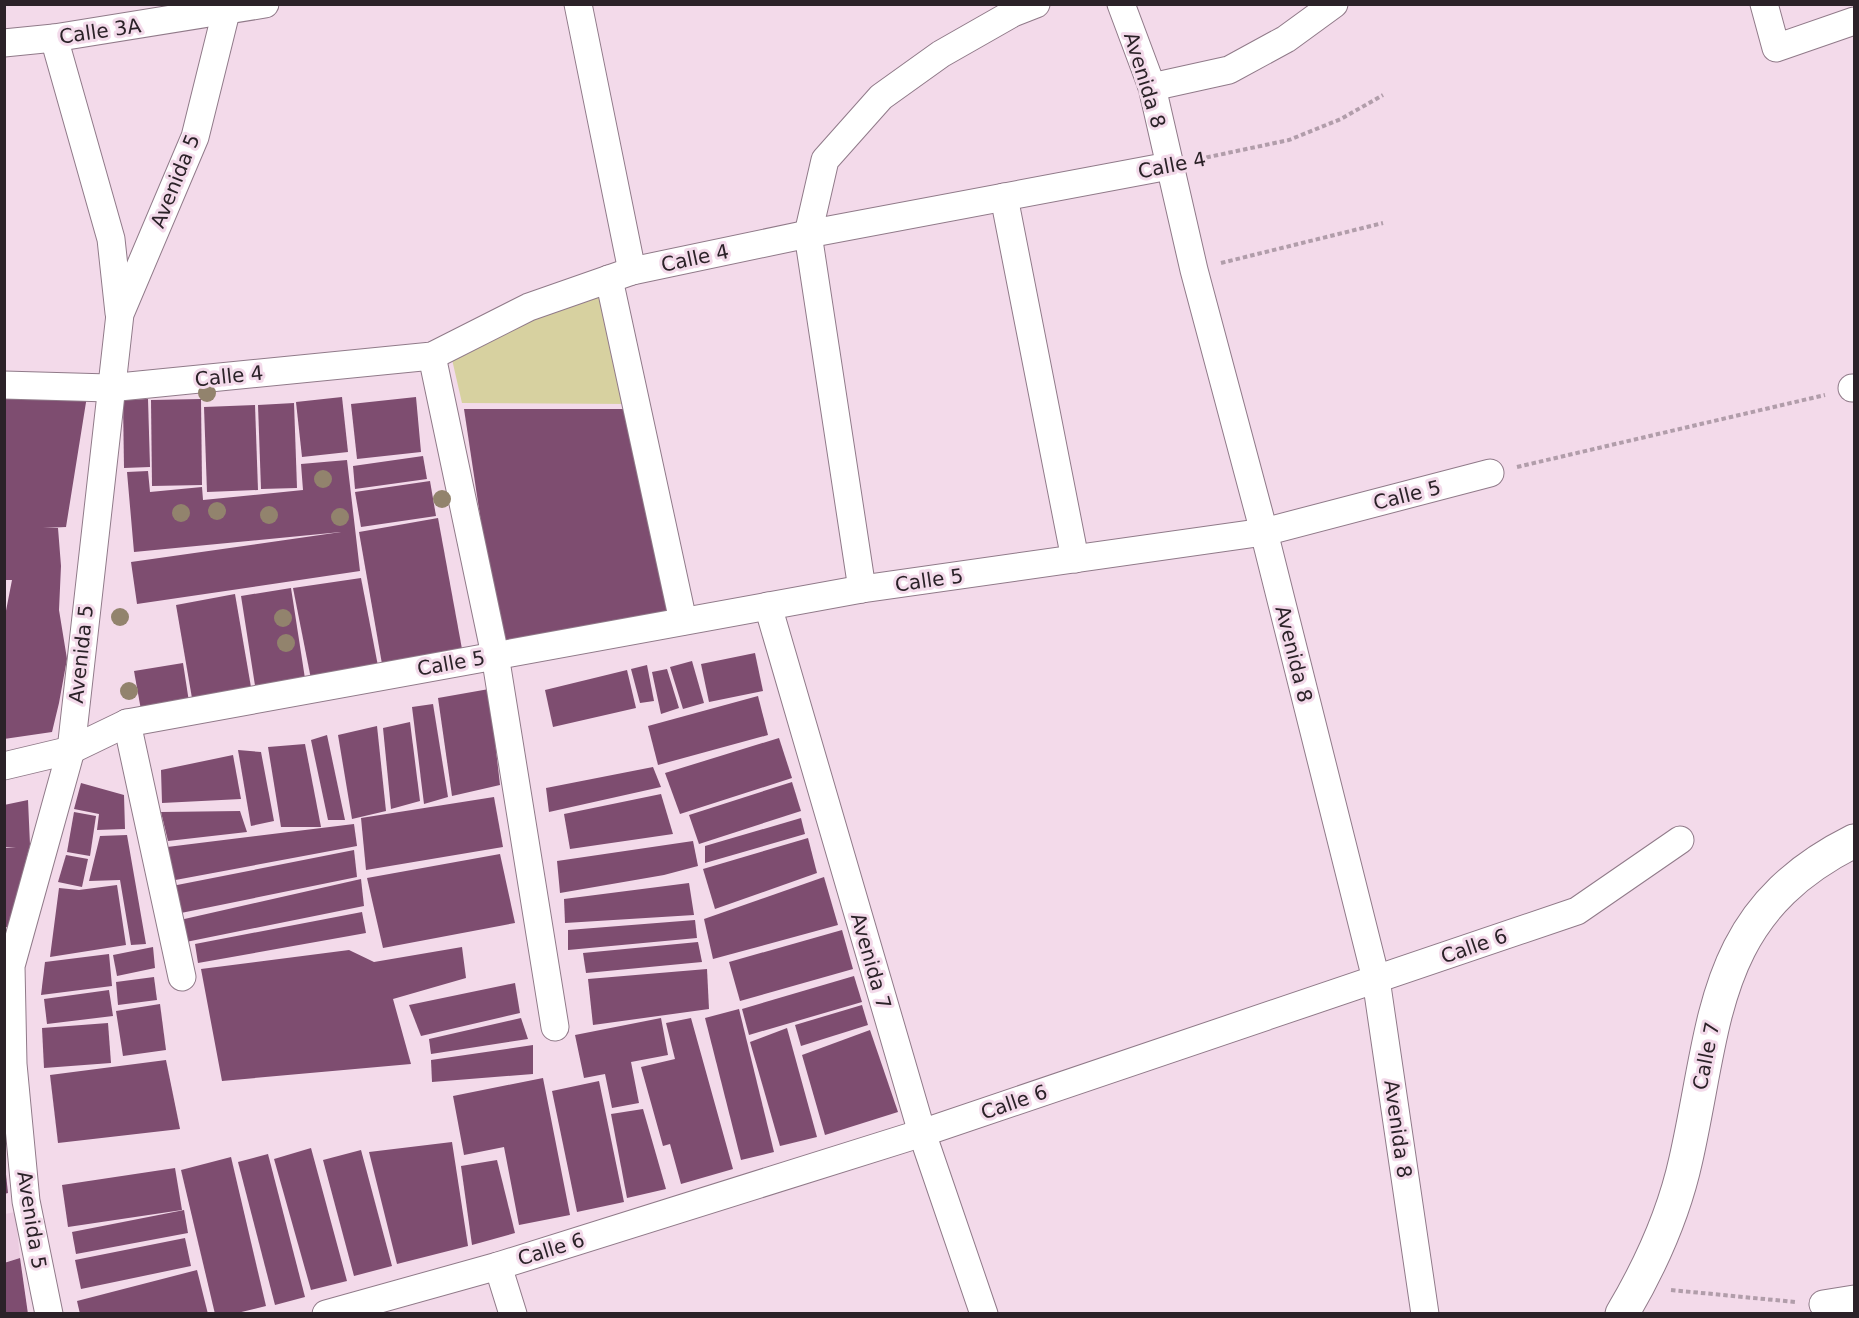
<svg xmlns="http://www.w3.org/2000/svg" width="1859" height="1318" viewBox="0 0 1859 1318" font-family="'DejaVu Sans',sans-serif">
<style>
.built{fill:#eccce1}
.green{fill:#d7d1a0}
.building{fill:#7e4d70}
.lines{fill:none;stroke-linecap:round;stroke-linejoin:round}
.street-casing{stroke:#907a89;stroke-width:29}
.secondary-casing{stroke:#907a89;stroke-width:35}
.path{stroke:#b19daa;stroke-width:4;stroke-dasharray:4.5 3;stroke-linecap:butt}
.street{stroke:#fff;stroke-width:27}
.secondary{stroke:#fff;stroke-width:33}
.tree{fill:#92836d}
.labels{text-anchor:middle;stroke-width:6;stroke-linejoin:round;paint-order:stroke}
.street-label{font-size:20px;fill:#2b2228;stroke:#f3daea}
</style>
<rect width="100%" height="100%" fill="#f3daea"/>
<path class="built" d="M15,1212L20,1258L5,1262V1214Z"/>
<path class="green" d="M603,289L627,404L462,403L451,355Z"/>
<g class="building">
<path d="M87,396L66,527L43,528H58L61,566L59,610L67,659L59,703L52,732L4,739V621L12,580H4V399Z"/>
<path d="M342,397L348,452L302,457L296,402Z"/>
<path d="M416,397L421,452L357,459L351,404Z"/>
<path d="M148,399L150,467L124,468L123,400Z"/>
<path d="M201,399L202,485L152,486L151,400Z"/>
<path d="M294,403L297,488L261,489L258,405Z"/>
<path d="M255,405L258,490L207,492L204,407Z"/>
<path d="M464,409H628L667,611L499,642Z"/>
<path d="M423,456L427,479L355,489L353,466Z"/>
<path d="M347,460L360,571L137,604L131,562L341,532L134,552L127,472L148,471L150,492L202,487L203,500L303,490L301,464Z"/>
<path d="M430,481L436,516L361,527L355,492Z"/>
<path d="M438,518L462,649L382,664L359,532Z"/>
<path d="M361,578L378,666L311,679L293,588Z"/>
<path d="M291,588L306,685L256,692L241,596Z"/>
<path d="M235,594L252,693L193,704L176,605Z"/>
<path d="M755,653L763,691L709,702L701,664Z"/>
<path d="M692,661L704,703L683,709L670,667Z"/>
<path d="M183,663L189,702L141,710L134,671Z"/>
<path d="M647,665L654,701L640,703L631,669Z"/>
<path d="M667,669L679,708L661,714L652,672Z"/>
<path d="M627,670L636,708L553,727L545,690Z"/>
<path d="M489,689L500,785L452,796L438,698Z"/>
<path d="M758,696L768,735L658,765L648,726Z"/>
<path d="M433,704L448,797L424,804L412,707Z"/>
<path d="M410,722L420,801L391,809L383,728Z"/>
<path d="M377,726L386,811L352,819L338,735Z"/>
<path d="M327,735L345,820H328L311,740Z"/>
<path d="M779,738L792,778L680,814L665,773Z"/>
<path d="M305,744L321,827H281L268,747Z"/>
<path d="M238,750L261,752L274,821L251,826Z"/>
<path d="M233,755L241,799L162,803L161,770Z"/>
<path d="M653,767L661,787L549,812L546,788Z"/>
<path d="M792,782L801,811L699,844L689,815Z"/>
<path d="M81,783L124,795L125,829L97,830L99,814L74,809Z"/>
<path d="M661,794L673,834L570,849L564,814Z"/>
<path d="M494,797L503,847L366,870L361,818Z"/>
<path d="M28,800L30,845L8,927H4V848L16,847H4V805Z"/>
<path d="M240,811L247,832L168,841L161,812Z"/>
<path d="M74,812L96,816L90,856L67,852Z"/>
<path d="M801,818L805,834L705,863V846Z"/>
<path d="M354,824L357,846L170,881L159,848Z"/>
<path d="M127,835L146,944L131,945L120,880L89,881L100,836Z"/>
<path d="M808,838L817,873L715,909L703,869Z"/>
<path d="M693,841L698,866L664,875L560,893L557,861Z"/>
<path d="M354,850L357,877L176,914L172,886Z"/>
<path d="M500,854L515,923L383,948L367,878Z"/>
<path d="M66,855L88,859L82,887L58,882Z"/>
<path d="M824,877L838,925L713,959L704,919Z"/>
<path d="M361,879L364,906L181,943L180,920Z"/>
<path d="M689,883L694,915L565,923L564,899Z"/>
<path d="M117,885L126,945L50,957L59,888L79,890Z"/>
<path d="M362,912L366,933L198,963L195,944Z"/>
<path d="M695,920L697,938L568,950V930Z"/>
<path d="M842,930L853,969L740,1001L729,962Z"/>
<path d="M698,942L702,962L586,973L583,953Z"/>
<path d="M153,947L155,968L117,976L113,955Z"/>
<path d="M462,947L466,978L393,999L411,1064L222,1081L201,969L349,950L374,962Z"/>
<path d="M109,954L112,986L41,995L45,962Z"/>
<path d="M707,969L709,1009L593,1025L588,979Z"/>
<path d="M854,976L862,1002L749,1035L742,1009Z"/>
<path d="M154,977L157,1000L118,1005L116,982Z"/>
<path d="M515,983L520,1013L421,1036L409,1005Z"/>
<path d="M109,990L113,1016L47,1024L44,999Z"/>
<path d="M160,1004L166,1050L123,1056L116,1011Z"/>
<path d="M862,1005L868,1025L801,1046L795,1025Z"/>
<path d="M739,1009L774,1152L741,1160L705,1018Z"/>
<path d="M521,1018L528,1039L431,1054L429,1039Z"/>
<path d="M661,1018L668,1055L631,1062L639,1103L612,1108L605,1074L584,1078L575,1035Z"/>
<path d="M691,1018L733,1169L681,1184L670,1144L663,1146L641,1067L675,1059L666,1023Z"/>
<path d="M108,1023L111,1063L44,1068L42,1028Z"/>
<path d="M787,1028L817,1137L780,1146L750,1042Z"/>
<path d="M870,1030L898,1112L825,1135L802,1055Z"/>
<path d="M533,1045V1074L432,1082L431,1060Z"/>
<path d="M166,1060L180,1129L58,1143L50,1075Z"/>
<path d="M543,1078L570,1215L519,1225L504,1147L464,1155L453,1096Z"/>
<path d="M599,1081L624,1202L577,1212L552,1091Z"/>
<path d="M643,1109L666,1189L627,1198L611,1114Z"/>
<path d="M452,1142L468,1246L397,1264L369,1152Z"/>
<path d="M311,1148L347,1281L311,1290L274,1159Z"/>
<path d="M361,1150L392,1266L354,1276L323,1160Z"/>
<path d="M268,1154L305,1297L275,1305L238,1162Z"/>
<path d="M4,1156L8,1193L4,1194Z"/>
<path d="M231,1157L266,1306L233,1314H215L181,1170Z"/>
<path d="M497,1160L515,1233L472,1245L461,1166Z"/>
<path d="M175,1168L182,1210L68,1227L62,1185Z"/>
<path d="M184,1210L188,1233L76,1254L72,1232Z"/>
<path d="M185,1238L191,1266L81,1289L75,1260Z"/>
<path d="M20,1258L28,1314H4V1263Z"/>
<path d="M197,1270L208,1314H80L77,1301Z"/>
</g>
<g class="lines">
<defs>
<g id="street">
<path d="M578,4L632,271"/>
<path d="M1121,4L1152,87L1194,270L1264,532L1376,979L1425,1314"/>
<path d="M1764,4L1776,48L1854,21"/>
<path d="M54,38L111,239L119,313"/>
<path d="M4,43L54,38L265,4"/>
<path d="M1152,87L1229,70L1286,39L1334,4"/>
<path d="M1004,197L1075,559"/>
<path d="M609,279L683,621"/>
<path d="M432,356L495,655L555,1027"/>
<path d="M4,385L109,388L432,356L529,307L632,271L808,234L1169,166"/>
<path d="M1852,388H1854"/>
<path d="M862,589L808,234L825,160L881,97L941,54L1013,13L1036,4"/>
<path d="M768,606L922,1133L984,1314"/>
<path d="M127,723L182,977"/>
<path d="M4,766L71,750L127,723L862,589L1264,532L1490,473"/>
<path d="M498,1266L513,1314"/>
<path d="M1823,1304L1854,1299"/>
<path d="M49,1314L26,1201L13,1064L11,966L71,750L120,314L195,137L228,4"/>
<path d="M326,1314L498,1266L922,1133L1577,911L1680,840"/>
</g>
<path id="secondary" d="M1622,1314C1651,1265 1674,1214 1686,1159C1717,1021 1710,913 1854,841"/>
</defs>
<use href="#street" class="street-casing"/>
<use href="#secondary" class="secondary-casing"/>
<g class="path">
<path d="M1199,159L1289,140L1341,119L1383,95"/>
<path d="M1221,263L1383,223"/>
<path d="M1517,467L1825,395"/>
<path d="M1671,1290L1795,1302"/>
</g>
<use href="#street" class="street"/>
<use href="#secondary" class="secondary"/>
</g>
<g class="tree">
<circle cx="207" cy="393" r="9"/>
<circle cx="323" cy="479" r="9"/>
<circle cx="442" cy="499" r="9"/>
<circle cx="217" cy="511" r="9"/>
<circle cx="181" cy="513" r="9"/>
<circle cx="269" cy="515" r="9"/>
<circle cx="340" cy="517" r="9"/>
<circle cx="120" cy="617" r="9"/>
<circle cx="283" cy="618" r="9"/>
<circle cx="286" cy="643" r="9"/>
<circle cx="129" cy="691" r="9"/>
</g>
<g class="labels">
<g class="street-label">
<text transform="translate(100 31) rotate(-8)" y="7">Calle 3A</text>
<text transform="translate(1145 80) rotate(73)" y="7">Avenida 8</text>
<text transform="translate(1172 165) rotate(-11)" y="7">Calle 4</text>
<text transform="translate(175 181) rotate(-68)" y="7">Avenida 5</text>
<text transform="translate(695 258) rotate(-12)" y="7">Calle 4</text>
<text transform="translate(229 376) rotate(-6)" y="7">Calle 4</text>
<text transform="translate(1407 495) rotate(-14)" y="7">Calle 5</text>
<text transform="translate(929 580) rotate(-8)" y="7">Calle 5</text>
<text transform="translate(81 654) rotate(-84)" y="7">Avenida 5</text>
<text transform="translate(1294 654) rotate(76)" y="7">Avenida 8</text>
<text transform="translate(451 663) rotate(-10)" y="7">Calle 5</text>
<text transform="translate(1474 946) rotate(-19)" y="7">Calle 6</text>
<text transform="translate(871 961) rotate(74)" y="7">Avenida 7</text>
<text transform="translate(1706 1056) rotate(-79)" y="7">Calle 7</text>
<text transform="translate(1014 1102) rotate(-19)" y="7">Calle 6</text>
<text transform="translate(1398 1129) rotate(82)" y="7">Avenida 8</text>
<text transform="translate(32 1220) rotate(81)" y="7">Avenida 5</text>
<text transform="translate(551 1249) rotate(-17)" y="7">Calle 6</text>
</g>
</g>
<rect width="1859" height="1318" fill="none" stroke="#2b2228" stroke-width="12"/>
</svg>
